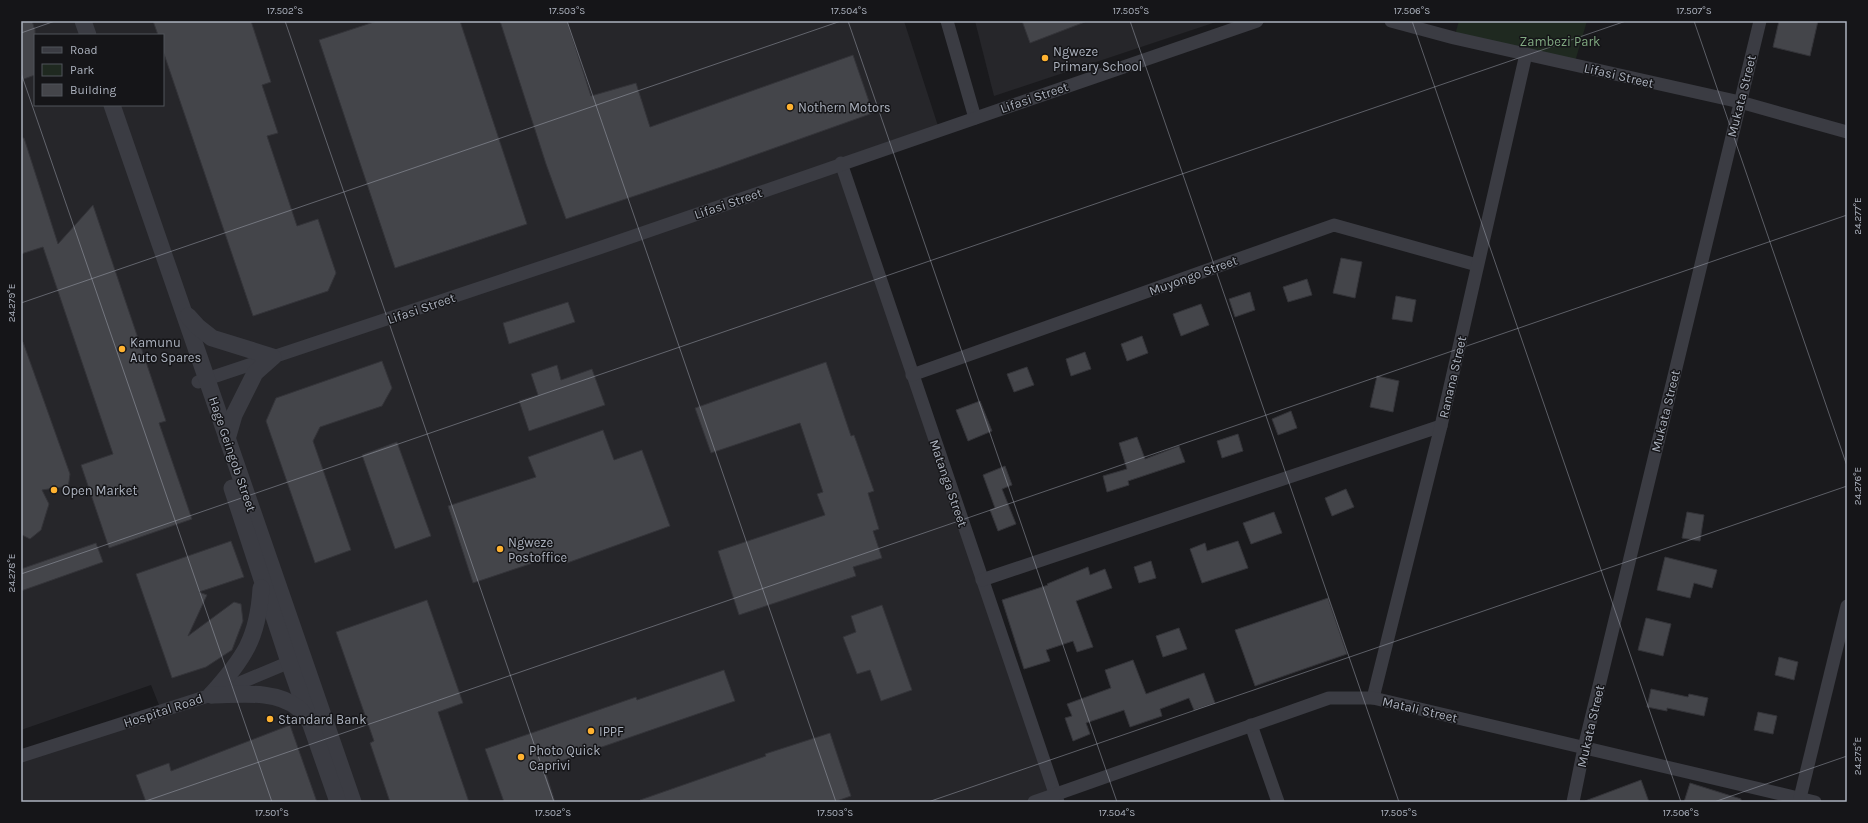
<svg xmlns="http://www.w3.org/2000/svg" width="1868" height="823" viewBox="0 0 1868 823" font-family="Karla,sans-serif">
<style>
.built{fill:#26262a;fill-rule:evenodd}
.green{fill:#1f2920}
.building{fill:#44454a;stroke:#343439}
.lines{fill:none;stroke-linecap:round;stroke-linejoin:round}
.minor{stroke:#3b3c43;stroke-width:13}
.tertiary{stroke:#3b3c43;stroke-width:17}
.ticks{fill:none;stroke:#acb2be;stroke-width:1;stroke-opacity:0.45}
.poi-dot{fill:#ffb230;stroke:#151518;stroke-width:1.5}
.labels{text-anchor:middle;stroke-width:3;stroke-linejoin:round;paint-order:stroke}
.park-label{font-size:13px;fill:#81aa82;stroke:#151518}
.poi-label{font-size:13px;fill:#acb2be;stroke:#151518;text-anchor:start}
.street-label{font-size:13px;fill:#acb2be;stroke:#151518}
.neatline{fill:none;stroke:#acb2be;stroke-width:1.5}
.ticks-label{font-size:10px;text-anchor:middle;fill:#acb2be}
</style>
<rect width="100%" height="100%" fill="#1a1a1d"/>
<g class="built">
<path d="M21,21H904L939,129L841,163L1058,802H21V757L161,710L151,685L21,730ZM35,35H163V105H35Z"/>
<path d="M975,21H1219L994,96Z"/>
</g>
<path class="green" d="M1459,21H1587L1574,65L1454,38Z"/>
<g class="building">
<path d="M21,21H32L35,30V75L21,80Z"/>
<path d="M153,21H251L271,82L262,85L278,133L267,136L297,226L318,219L336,273L328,291L253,316L163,51V35H158Z"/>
<path d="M377,21H460L527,224L395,268L319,40Z"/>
<path d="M500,21H567L591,96L636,83L650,127L853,55L873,113L721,167L566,219L546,164Z"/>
<path d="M1022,21H1085V22L1030,43Z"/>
<path d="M1779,21H1818L1810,56L1773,47Z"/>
<path d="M21,138H24L58,244L93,205L166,421L159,423L192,519L109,548L81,465L113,454L43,247L21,254Z"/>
<path d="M1341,258L1362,262L1355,298L1333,293Z"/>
<path d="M1307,279L1312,295L1288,302L1283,287Z"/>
<path d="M1250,292L1255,310L1235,317L1229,299Z"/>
<path d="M1396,296L1416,300L1412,322L1392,319Z"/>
<path d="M568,302L575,322L509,344L503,323Z"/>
<path d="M1201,304L1209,325L1181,336L1173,314Z"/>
<path d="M1142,336L1148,353L1127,361L1121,344Z"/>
<path d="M21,342H23L70,474L68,489L62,487L42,490L49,504L41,530L30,539L22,535L21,531Z"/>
<path d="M1085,352L1091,369L1071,376L1066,359Z"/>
<path d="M382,361L392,388L382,406L320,427L313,441L351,550L315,563L266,421L276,398Z"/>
<path d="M826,362L851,436L854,435L874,491L868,493L879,529L873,531L882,558L853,567L856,576L739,615L718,551L825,515L817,494L823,492L800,423L711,453L695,408Z"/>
<path d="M557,365L561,380L592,369L605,405L529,431L519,401L538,395L531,374Z"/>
<path d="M1027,367L1034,385L1014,392L1007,374Z"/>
<path d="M1377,376L1399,381L1393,412L1370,407Z"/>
<path d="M980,401L992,431L968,441L956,410Z"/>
<path d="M1291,411L1297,428L1278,435L1272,419Z"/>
<path d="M603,430L614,460L642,450L670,526L567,563L563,553L473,583L448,506L536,477L528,457Z"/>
<path d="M1238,434L1243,451L1222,458L1217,441Z"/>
<path d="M1137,437L1145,459L1179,446L1185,462L1128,481L1129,485L1107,492L1103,476L1127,469L1119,443Z"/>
<path d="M397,442L431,536L395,549L362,455Z"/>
<path d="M1005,466L1012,485L1002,489L1016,524L998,531L990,510L995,508L983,475Z"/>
<path d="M1346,489L1354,507L1332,516L1325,498Z"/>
<path d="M1274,512L1282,533L1251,544L1243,523Z"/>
<path d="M1687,512L1704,515L1700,541L1682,538Z"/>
<path d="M231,541L244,577L199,592L207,595L188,636L234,602L241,604L243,621L232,650L206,667L172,678L136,574Z"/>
<path d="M1238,541L1248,568L1202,583L1190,549L1205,543L1207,551Z"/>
<path d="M96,543L103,562L21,591V569Z"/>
<path d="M1665,557L1717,570L1712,588L1694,583L1690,598L1657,590Z"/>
<path d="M1151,561L1156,578L1139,583L1134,567Z"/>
<path d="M1088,567L1090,575L1105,569L1112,588L1076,601L1093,647L1077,652L1073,641L1046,650L1050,661L1024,669L1002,600L1048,585L1047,584Z"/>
<path d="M1328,598L1347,654L1255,686L1235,630Z"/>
<path d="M427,600L463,703L438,712L469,802H390L370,743L374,741L336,632Z"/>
<path d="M882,605L912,690L881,701L870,670L857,674L843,637L856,632L851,616Z"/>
<path d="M1646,618L1671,624L1663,656L1638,650Z"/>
<path d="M1179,628L1187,649L1163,657L1156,636Z"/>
<path d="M1779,657L1798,662L1794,680L1775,675Z"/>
<path d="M1133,660L1146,694L1204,673L1215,703L1194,710L1189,698L1160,709L1162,716L1130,727L1124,710L1086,723L1090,734L1073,741L1065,718L1072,716L1067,704L1111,688L1105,670Z"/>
<path d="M724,670L735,701L544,767L555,802H504L485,749L636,697L637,700Z"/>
<path d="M1651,689L1688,697L1689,694L1708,698L1704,716L1667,708V711L1647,707Z"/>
<path d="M1758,712L1777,716L1773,734L1754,730Z"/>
<path d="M290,725L317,802H146L136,775L169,763L171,771Z"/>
<path d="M830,733L851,796L834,802H641L640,800L766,756L765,754Z"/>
<path d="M1641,780L1649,802H1585V801Z"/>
<path d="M1690,783L1741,799V802H1684Z"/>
</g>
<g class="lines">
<g class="minor">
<path d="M947,21L975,118"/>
<path d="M1391,21L1454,38L1740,102L1847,132"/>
<path d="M841,163L1058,802"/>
<path d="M912,375L1334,225L1477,265"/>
<path d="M198,382L599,248L1257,21"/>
<path d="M982,580L1441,426"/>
<path d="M1373,698L1441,426L1526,54"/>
<path d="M1251,725L1278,802"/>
<path d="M21,756L211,695L297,659"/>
<path d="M1034,802L1329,698H1373L1815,802"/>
<path d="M1573,802L1584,748L1760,21"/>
<path d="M1799,802L1847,606"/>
</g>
<g class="tertiary">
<path d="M83,21L88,35"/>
<path d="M112,105L353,802"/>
<path d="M188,316L198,327L212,338L273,357L255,373L234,415L227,439"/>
<path d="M232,488L289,662L338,802"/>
<path d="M211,695C244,658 258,639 261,588"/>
<path d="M211,695C238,695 275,689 298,708C302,711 305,716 308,720"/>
</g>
</g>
<path class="ticks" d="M285,21L554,802M567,21L836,802M848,21L1117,802M1130,21L1399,802M1412,21L1681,802M1694,21L1847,466M21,33L55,21M21,73L272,802M21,303L841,21M21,574L1626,21M143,802L1847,215M928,802L1847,486M1714,802L1847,756"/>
<g class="poi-dot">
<circle cx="1045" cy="58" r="4"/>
<circle cx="790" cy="107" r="4"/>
<circle cx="122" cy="349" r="4"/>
<circle cx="54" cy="490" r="4"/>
<circle cx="500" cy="549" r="4"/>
<circle cx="270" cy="719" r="4"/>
<circle cx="591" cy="731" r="4"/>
<circle cx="521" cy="757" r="4"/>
</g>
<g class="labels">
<g class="park-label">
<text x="1560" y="46">Zambezi Park</text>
</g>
<g class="poi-label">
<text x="1053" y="56">Ngweze<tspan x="1053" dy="15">Primary School</tspan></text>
<text x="798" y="112">Nothern Motors</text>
<text x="130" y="347">Kamunu<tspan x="130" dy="15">Auto Spares</tspan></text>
<text x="62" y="495">Open Market</text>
<text x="508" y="547">Ngweze<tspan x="508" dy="15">Postoffice</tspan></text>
<text x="278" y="724">Standard Bank</text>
<text x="599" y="736">IPPF</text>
<text x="529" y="755">Photo Quick<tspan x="529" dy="15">Caprivi</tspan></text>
</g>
<g class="street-label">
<text transform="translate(1619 75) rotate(13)" y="5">Lifasi Street</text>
<text transform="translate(1741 96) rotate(-76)" y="5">Mukata Street</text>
<text transform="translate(1034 97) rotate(-19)" y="5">Lifasi Street</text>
<text transform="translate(728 203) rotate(-19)" y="5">Lifasi Street</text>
<text transform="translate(1193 275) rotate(-20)" y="5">Muyongo Street</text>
<text transform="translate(421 308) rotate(-19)" y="5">Lifasi Street</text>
<text transform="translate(1452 377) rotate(-77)" y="5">Ranana Street</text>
<text transform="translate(1665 411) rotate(-76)" y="5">Mukata Street</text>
<text transform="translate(233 454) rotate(71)" y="5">Hage Geingob Street</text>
<text transform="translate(949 483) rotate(71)" y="5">Matanga Street</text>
<text transform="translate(1420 709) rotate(13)" y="5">Matali Street</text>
<text transform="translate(163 710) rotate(-18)" y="5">Hospital Road</text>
<text transform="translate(1590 726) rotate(-77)" y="5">Mukata Street</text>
</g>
</g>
<rect width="1868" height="823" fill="none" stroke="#151518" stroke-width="44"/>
<rect x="34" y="34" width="130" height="72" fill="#151518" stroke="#51545a"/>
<rect x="42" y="47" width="20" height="6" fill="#3b3c43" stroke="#51545a"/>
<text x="70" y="54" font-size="12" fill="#acb2be">Road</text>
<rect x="42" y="64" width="20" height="12" fill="#1f2920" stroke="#51545a"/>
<text x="70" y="74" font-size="12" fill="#acb2be">Park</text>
<rect x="42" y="84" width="20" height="12" fill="#44454a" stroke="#51545a"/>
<text x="70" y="94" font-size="12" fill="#acb2be">Building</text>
<rect x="22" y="22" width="1824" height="779" class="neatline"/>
<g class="ticks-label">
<text x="285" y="14">17.502°S</text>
<text x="567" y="14">17.503°S</text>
<text x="849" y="14">17.504°S</text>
<text x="1131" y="14">17.505°S</text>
<text x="1412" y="14">17.506°S</text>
<text x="1694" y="14">17.507°S</text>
<text transform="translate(1857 216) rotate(-90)" y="4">24.277°E</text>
<text transform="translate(11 303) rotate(-90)" y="4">24.279°E</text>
<text transform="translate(1857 486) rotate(-90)" y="4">24.276°E</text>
<text transform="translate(11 573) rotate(-90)" y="4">24.278°E</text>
<text transform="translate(1857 756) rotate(-90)" y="4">24.275°E</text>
<text x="272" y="816">17.501°S</text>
<text x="553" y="816">17.502°S</text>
<text x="835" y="816">17.503°S</text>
<text x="1117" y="816">17.504°S</text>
<text x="1399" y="816">17.505°S</text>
<text x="1681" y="816">17.506°S</text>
</g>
</svg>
